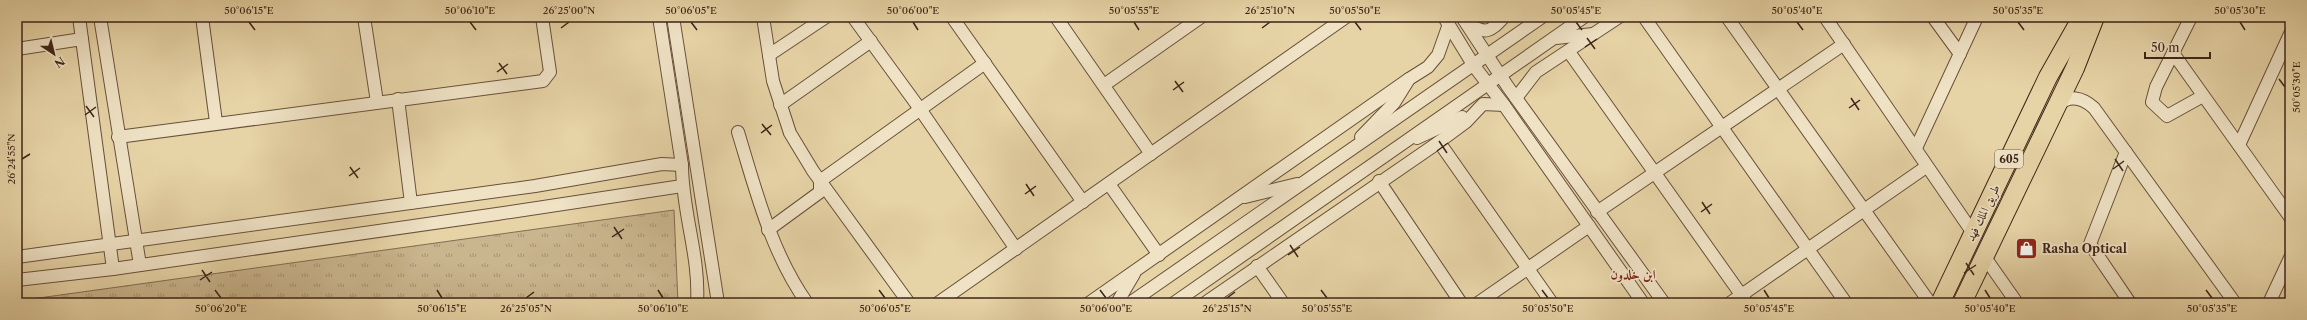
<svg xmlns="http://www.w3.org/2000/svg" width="2307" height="320" viewBox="0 0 2307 320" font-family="'Libre Caslon Text',Amiri,serif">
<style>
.park{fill:url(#park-tufts);stroke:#846c52}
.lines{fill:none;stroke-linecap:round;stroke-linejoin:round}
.minor-casing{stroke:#68503b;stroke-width:14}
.highway-casing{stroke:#3e2417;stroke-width:20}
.minor{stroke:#efe2c5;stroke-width:12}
.highway{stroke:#e6d3a6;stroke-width:18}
.ticks{fill:none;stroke:#3e2417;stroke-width:1.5}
.labels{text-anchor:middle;stroke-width:3.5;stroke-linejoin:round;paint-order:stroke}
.shield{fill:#efe2c5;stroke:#735d4b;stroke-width:1}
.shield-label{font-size:11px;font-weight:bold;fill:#3e2417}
.street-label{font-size:12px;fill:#3e2417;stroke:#efe2c5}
.poi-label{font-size:12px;font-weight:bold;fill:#3e2417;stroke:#efe2c5;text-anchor:start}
.neighbourhood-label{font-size:13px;font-weight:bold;fill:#7a1f14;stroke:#efe2c5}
.neatline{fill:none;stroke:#3e2417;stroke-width:1.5}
.ticks-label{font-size:10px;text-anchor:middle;fill:#3e2417}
</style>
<defs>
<pattern id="park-tufts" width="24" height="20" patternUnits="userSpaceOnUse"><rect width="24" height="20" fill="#c9b58e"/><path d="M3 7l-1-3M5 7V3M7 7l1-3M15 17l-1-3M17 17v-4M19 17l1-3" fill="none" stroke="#a59373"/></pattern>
</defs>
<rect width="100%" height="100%" fill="#e6d3a6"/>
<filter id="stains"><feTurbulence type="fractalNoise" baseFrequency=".005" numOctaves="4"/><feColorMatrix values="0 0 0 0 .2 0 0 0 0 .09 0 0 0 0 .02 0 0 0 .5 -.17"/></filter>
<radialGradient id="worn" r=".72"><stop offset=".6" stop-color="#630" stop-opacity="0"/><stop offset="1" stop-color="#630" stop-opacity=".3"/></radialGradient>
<path class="park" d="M674,210L678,303H17V301Z"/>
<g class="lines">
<defs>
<g id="minor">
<path d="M79,17L113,269"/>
<path d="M100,17L140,265"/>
<path d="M202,17L216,122"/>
<path d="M364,17L377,102"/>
<path d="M659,17L682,165C682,212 700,256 697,303"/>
<path d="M673,17L718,303"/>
<path d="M763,17L773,81L790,133L813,171L909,303"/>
<path d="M853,17L920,109L1016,249"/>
<path d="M952,17L1083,202"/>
<path d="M1056,17L1151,154"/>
<path d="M1444,17L1474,66L1504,105L1643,303"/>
<path d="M1462,17L1508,87L1664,303"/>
<path d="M1644,17L1846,303"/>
<path d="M1727,17L1930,303"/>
<path d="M1825,17L1973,233"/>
<path d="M1933,17L1960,54"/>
<path d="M2191,17L2156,87L2152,102L2167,116L2203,96"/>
<path d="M1467,24C1487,34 1489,33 1504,17"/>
<path d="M1556,38L1593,34"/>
<path d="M17,49L82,39"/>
<path d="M1569,52L1747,303"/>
<path d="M2173,53L2290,217"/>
<path d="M769,55L826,17"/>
<path d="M1104,85L1201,17"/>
<path d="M1516,98L1536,72L1619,17"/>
<path d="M398,99L411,203"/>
<path d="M780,105L871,41"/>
<path d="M2057,106C2069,94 2082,97 2094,108L2235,303"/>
<path d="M738,132C756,191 771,252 807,303"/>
<path d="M118,137L543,81L550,72L542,17"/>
<path d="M1361,137L1394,103L1409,79L1428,67L1438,55L1449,24"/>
<path d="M1417,138L1462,117"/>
<path d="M1439,142L1552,303"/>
<path d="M2239,145L2290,34"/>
<path d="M1916,148L1977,17"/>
<path d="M2126,152L2090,244L2130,303"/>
<path d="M1379,181L1461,303"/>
<path d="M1109,184L1159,255"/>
<path d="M1245,197L1297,184"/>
<path d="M1597,212L1844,44"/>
<path d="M768,230L820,192V181L985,63"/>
<path d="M1984,256L2017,303"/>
<path d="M17,257L535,186L662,164L682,165"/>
<path d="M1257,266L1283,303"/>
<path d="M17,280L113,269L497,214L682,186"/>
<path d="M938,303L1346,17"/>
<path d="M1089,303L1409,79"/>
<path d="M1117,303L1134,274"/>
<path d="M1130,303L1542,17"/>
<path d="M1174,303L1584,17"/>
<path d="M1205,303L1439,142L1466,122L1483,104L1504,105"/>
<path d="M1478,303L1589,226"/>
<path d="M1730,303L1926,167"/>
<path d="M2269,303L2290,258"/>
</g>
<g id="highway">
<path d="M1940,303L2048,77L2082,17"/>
<path d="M1962,303L2075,68L2095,17"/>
</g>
</defs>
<use href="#minor" class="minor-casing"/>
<use href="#highway" class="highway-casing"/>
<use href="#minor" class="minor"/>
<use href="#highway" class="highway"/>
</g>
<path class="ticks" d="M249,22L255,30M470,22L476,30M691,22L697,30M913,22L918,30M1134,22L1139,30M1355,22L1361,30M1576,22L1582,30M1797,22L1803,30M2018,22L2024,30M2240,22L2245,30M561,28L569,22M1262,28L1270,22M1587,38L1595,49M1585,47L1597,39M499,63L507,74M497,72L508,64M2279,79L2285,87M1175,81L1183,92M1173,90L1184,82M1851,98L1859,110M86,106L94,117M1849,108L1860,100M85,115L96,107M762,124L771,135M761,133L772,125M1439,141L1447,153M1437,151L1448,143M22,159L30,154M2115,159L2123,171M350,167L358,178M2113,169L2124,161M349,176L360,168M1026,184L1034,196M1025,194L1036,186M1702,202L1710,214M1701,212L1712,204M614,227L622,239M612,237L624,229M1290,245L1298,257M1288,255L1300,247M1966,263L1974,275M202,270L210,282M1964,273L1976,265M200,280L212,272M215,290L221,298M437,290L442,298M658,290L663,298M879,290L885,298M1100,290L1106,298M1321,290L1327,298M1542,290L1548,298M1764,290L1769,298M1985,290L1990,298M2206,290L2212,298M526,298L534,292M1227,298L1235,292"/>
<defs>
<symbol id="shop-square" viewBox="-11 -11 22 22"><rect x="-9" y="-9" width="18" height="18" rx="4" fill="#8f2418" stroke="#efe2c5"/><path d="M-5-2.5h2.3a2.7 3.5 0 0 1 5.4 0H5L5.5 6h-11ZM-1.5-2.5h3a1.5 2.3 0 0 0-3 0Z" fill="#fff"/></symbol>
</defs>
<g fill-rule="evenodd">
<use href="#shop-square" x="2014" y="236" width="25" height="25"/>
</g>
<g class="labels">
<rect class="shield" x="1995" y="150" width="28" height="18" rx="3"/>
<g class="shield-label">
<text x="2009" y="163">605</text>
</g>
<g class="street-label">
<text transform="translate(1983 213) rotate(-64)" y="4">طريق الملك فهد</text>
</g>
<g class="poi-label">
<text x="2042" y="253">Rasha Optical</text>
</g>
<g class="neighbourhood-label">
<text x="1633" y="279">ابن خلدون</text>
</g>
</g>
<rect width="2307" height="320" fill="none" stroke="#e6d3a6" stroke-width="44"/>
<g transform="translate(54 54) rotate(145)" stroke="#efe2c5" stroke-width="3" paint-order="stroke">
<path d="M0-3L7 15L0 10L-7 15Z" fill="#3e2417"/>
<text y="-6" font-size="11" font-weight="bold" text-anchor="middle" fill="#3e2417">N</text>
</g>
<path d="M2145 52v6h65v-6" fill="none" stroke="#3e2417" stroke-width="2"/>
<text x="2151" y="52" font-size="12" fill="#3e2417" stroke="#efe2c5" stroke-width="3" paint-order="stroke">50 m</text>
<rect x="22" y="22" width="2263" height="276" class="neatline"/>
<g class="ticks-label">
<text x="249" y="14">50°06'15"E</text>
<text x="470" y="14">50°06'10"E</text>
<text x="569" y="14">26°25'00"N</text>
<text x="691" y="14">50°06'05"E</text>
<text x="913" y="14">50°06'00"E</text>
<text x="1134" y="14">50°05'55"E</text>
<text x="1270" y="14">26°25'10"N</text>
<text x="1355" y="14">50°05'50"E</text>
<text x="1576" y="14">50°05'45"E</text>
<text x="1797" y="14">50°05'40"E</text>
<text x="2018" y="14">50°05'35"E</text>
<text x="2240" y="14">50°05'30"E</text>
<text transform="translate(2296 87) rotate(-90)" y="4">50°05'30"E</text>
<text transform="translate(11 159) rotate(-90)" y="4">26°24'55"N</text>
<text x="221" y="312">50°06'20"E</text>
<text x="442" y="312">50°06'15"E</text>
<text x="526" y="312">26°25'05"N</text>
<text x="663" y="312">50°06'10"E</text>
<text x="885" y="312">50°06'05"E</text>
<text x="1106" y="312">50°06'00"E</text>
<text x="1227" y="312">26°25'15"N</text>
<text x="1327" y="312">50°05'55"E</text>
<text x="1548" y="312">50°05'50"E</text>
<text x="1769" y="312">50°05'45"E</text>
<text x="1990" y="312">50°05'40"E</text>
<text x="2212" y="312">50°05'35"E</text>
</g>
<rect width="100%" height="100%" filter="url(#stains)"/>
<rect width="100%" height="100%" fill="url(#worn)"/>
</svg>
